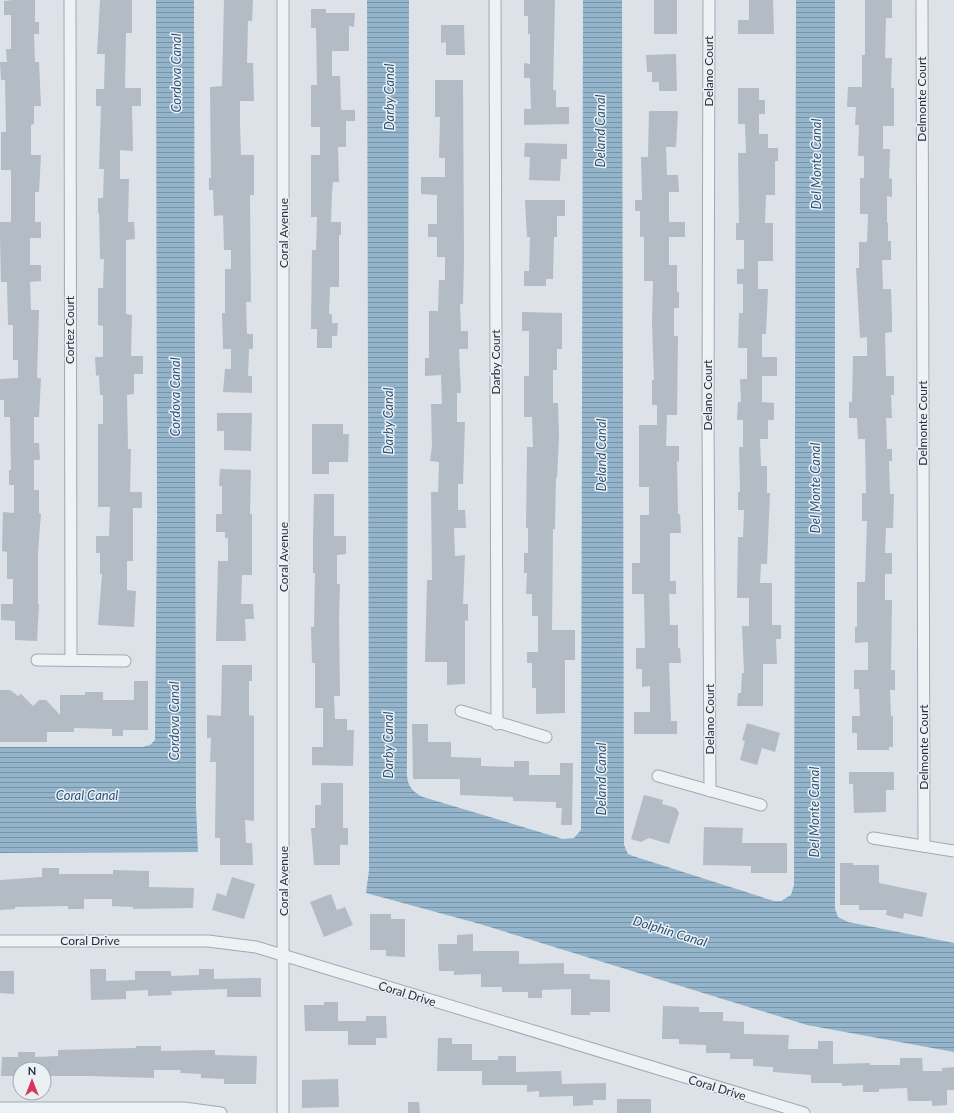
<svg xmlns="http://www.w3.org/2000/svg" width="954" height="1113" viewBox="0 0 954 1113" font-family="Lato,sans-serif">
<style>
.water{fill:url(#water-rules)}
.building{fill:#b3bbc4}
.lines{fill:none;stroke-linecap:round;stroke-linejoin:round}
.minor-casing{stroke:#a1a9b1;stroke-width:13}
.minor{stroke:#eff2f5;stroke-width:11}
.labels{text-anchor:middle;stroke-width:3;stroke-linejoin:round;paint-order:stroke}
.street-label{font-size:12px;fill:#25313f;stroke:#ebf0f5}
.water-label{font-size:13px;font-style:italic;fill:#2c5475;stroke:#ebf0f5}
</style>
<defs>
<pattern id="water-rules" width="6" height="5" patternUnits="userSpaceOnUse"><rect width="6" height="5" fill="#94b4cb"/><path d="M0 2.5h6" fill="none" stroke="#7993a6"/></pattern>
</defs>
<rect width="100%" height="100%" fill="#dce2e7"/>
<g class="water">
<path d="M156,0H194L196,806L198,852L0,853V747H142L150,745L155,740L157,516Z"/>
<path d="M367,0H409L407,757C407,776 404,788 423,797L563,839L574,838L581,830L583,0H622L624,845L628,854L633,856L774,901H781L791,895L794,885L796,0H835V909L838,917L848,922L954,943V1052L807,1025L480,924L366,893L369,870V779Z"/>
</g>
<g class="building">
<path d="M13,0H35V22H39V34H34L35,62H39L41,106H34V124L31,125V155H41L39,192H35V222H41V238H30V265H41V281L30,282L31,310H39L37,378H41L39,417H34V443H39L40,460H34V490H39V513L41,514L38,552V604H39L37,641L15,640V621L1,620V604H13V579H7V552L2,551L3,512L14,513V485H9V470H11L10,417H4V400H0V379L18,378V360H13V325H8L7,282H1L0,234V222H11V170H1V132H6L5,80H1L0,62H7L6,49H11V15H4V1Z"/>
<path d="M100,0H132V33H126L125,88H141V106H132L133,151L120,150V179H129L128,222H134L135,239L126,240V314L132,315L131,356H143V374H134V394L127,395L128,449H131L130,492H142V508H133V561H127V590L136,591L134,627L98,625L102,574H100V553H96V536H109L110,507H98V424H103V395H100L99,375L96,376L95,357H103V326L98,325V288H103L104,259H100L99,213H98V198H103L104,169H99L101,106H96V89H104L105,54H97Z"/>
<path d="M224,0H253L252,21H248L247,63H253L254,101H240V125L241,155H254V195H250L251,302H246L247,334H253V349H249L248,376H252V393L223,392L225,369H231V349H223L222,313H225V269H231V250H224L223,215L214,216L213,190H209V178H211L210,87L222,86Z"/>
<path d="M524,0H555L553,90H556V107H569V124L524,125V109H531L530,78H524V63L530,64V34H528V16H524Z"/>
<rect x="654" y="0" width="23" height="34"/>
<path d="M749,0H773L774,34H738V20H749Z"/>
<path d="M865,0H892V18H886L885,58H892L891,88H894V126H883V149H890L889,178L892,179V197L887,196V223H888V241H891V260H882L883,289H891L892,318V332L885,333L886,376H894V395H891L892,418H886L887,449H892V461H889L890,494H894L893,528H886L885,553H892V574H885V600H892L891,670H895V690H890L891,716H893V747H889V750H857V733H852V716H860L859,689H854V670H868V642L855,643V627H857V582H865L867,521H862V493H866L865,439H858L857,418H849V402H852L853,356H867V337L860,338L856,268H859V242H867L868,214H860V178H864V156H858L859,125H855L856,107H847L848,87H862V55H865Z"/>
<path d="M311,9H326V13H355L354,27L349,26V51H332V76H340L341,110H355V121H346V147H338L339,182H333L332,192L331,222H341V235H339V287H330L329,314H332V323H338L337,336H332V348H317V329H311L312,250H316L317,217H311V155H320V127H311V85H317L316,28H311Z"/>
<path d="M441,25H464L465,55H446V42L441,43Z"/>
<path d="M676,54L677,91H659V82H652V72H647L646,55Z"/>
<path d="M435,80H463L464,258L463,304H460L461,331H468V349H459L461,393H457V422H465L463,484H458V510H465L466,528H454L455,556L465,555L463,604H468V621L465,620V684L447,685V662H425L427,580H432L431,492H438L439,462L430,461L432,446L431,404H442L441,375L425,376V358H429V311H438L439,280H445V257H437V237H428V224H437V195L421,194V177H445V158H439L440,117H435Z"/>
<path d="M738,88H759V100H765V114H759V134H768V148H778V161H775V195H766L765,223H773V261H758V289H768L766,334H762V357H777V376H762V402L774,403V420H768V439H760L761,466H767V493H770L767,564H761L760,583H772V625H781V639H776L777,664H763V706H737L738,693H741L742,673H744L742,626H749V598H737L738,537H743L744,510H738V492H740L739,447H743V420H737L738,402H741L740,379H747V348H738L739,313H743V284H737V269H744V240H736V223H739L738,153H746L745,124H738Z"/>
<path d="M649,111H678L676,147H666L667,175H678L679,192H669V222H685V237H669V265H677V292H679V308H674V336H678L677,415H667L666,446H679V462L677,461L678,514H680L681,533H670V581H676V594H669L670,625H678V648H680L681,663H669L671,721H677V734H634V712H650V686L642,687V669H636V648H645L644,594H632V563H640V515H649V487H639V425H657V405H652V380H654L652,324L653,281H644V237H640V211H635V200H642L641,157H648Z"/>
<path d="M525,143L567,144V159H561L560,181L529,180L530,157H524Z"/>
<path d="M525,200H565V216H557V237H554L553,279H546V286H524V271H529L530,237H527Z"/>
<path d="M522,312L562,313V349H557V370H553V403H558L559,437L557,478H556L555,529H553L552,630H575V660H565V713L536,714V688H532V663H527V652H538V616H532V594H526L527,573H524V553H528V528H526L527,447H533L532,417H524V376H529V331H522Z"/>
<path d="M217,413H252L251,451L224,450V431H217Z"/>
<path d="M312,424H343V434H349L348,462H329V474H312Z"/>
<path d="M220,469L251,470L250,514H252V575H242L241,604H253L254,619H245L246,641H216L218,561H228V538H225V532H216V514H222V486H219Z"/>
<path d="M314,494H334V536H346V554L337,555V584H340L339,616L340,696H334L335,719H347V730H354L353,766L312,765V747H323V708H315V663H312L311,627H314L315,573H313V537Z"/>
<path d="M222,665H252V681H249V715L254,716V821L245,820L246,843H252L253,865H220V838H215L216,762H210L211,738H207V715L221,716Z"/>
<path d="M134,681H148V730H123V736H112V729L74,728V732H47V742H0V690H10L18,696L21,694L33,706L39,700H46L60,715V695H85V692H103V700H134Z"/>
<path d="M747,723L780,733L775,752L762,748L757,765L740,760L745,741L742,740Z"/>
<path d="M412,724H428V742H451V757L481,758V766L514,767V761H529V775H560V763H573L572,825H561L562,808H556V802L513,801V797L460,795V779H413Z"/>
<path d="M849,772H894V790H886V812L854,813L853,784H849Z"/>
<path d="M321,783H343V828H348V845H340V865H314L311,828H315V805H321Z"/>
<path d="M644,795L663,800L662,804L676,808L679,813L669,844L649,838L641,842L631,839Z"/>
<path d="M704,827L743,828L742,843H787V873H751V866L703,865Z"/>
<path d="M840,863H853V865H879V883L927,893L922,917L904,913L903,919L886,915L887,910H859V905H840Z"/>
<path d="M42,868H59V874H113V870L149,871V887L194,888L193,908L133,909V907L112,906V899H84V909H68V906L15,907V909L0,910V880L42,877Z"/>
<path d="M232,877L255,884L244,919L212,910L217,893L226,896Z"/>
<path d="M331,894L337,910L345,907L353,925L324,937L310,902Z"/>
<path d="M370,914H391V919H405V957L386,956V950H370Z"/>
<path d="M473,934V951H519V964L564,963V974H590V979L610,980V1012H590V1015H571V989L542,990V998H528V992H502V987H481V974L454,975V971H439L438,944H457V935Z"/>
<path d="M90,969H106V981L135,980V971H171V976L199,975V969H214V979L261,978V997H227V989L171,991L172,995L148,996V990L126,991V999L91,1000Z"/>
<path d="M0,971H14V994L0,993Z"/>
<path d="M324,1002H338V1021H366V1016H386L387,1038H376V1045H348V1031H305L304,1005H324Z"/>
<path d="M663,1006L699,1007V1012H723V1021L744,1022V1034L789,1035L788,1049H818V1041H833V1064L870,1063V1065H900V1058H922L923,1071H942V1068L954,1067V1090H947V1105L932,1106V1101H908L907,1088L879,1089V1092H863V1085L842,1086V1083H811V1075L773,1072V1067L753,1066V1059H730V1053H706V1045L679,1044V1039H662Z"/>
<path d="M438,1038H452V1044H472V1060H498V1056H516V1072L561,1071L562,1084L606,1083V1100H593V1105L573,1106V1096L539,1097V1091L527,1092V1085H482V1071H437Z"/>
<path d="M136,1046H161V1051L215,1050V1055L257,1056L256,1084H224V1079L201,1078V1074L180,1073L181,1070H154V1078L90,1076H47L46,1069H20V1076H1L2,1057H18V1052H35V1057L58,1056V1050L136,1048Z"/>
<path d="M338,1079L339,1107L302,1108V1080Z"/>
<rect x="617" y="1099" width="34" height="14"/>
<path d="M408,1102H419L420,1113H408Z"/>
</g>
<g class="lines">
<defs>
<g id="minor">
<path d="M70,0L71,660"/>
<path d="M283,0V1113"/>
<path d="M495,0L497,724"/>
<path d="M709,0L708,417L710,791"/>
<path d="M922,0L924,846"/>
<path d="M37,660L125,661"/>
<path d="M461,711L546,737"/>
<path d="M658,776L761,805"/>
<path d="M873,838L954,851"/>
<path d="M0,941H208L256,947L804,1113"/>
<path d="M0,1108H184L221,1113"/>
</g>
</defs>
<use href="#minor" class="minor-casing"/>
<use href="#minor" class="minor"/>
</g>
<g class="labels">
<g class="street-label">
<text transform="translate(709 71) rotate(-90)" y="4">Delano Court</text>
<text transform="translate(922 99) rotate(-90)" y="4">Delmonte Court</text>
<text transform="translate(284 233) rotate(-90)" y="4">Coral Avenue</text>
<text transform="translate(70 330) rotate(-90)" y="4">Cortez Court</text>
<text transform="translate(496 362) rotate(-90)" y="4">Darby Court</text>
<text transform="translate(708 395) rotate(-90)" y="4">Delano Court</text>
<text transform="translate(923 423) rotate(-90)" y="4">Delmonte Court</text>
<text transform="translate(284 557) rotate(-90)" y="4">Coral Avenue</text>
<text transform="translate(710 719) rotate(-90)" y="4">Delano Court</text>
<text transform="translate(924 747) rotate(-90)" y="4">Delmonte Court</text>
<text transform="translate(284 881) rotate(-90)" y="4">Coral Avenue</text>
<text x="90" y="945">Coral Drive</text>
<text transform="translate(407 994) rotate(17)" y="4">Coral Drive</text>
<text transform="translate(717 1088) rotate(17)" y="4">Coral Drive</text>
</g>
<g class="water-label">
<text transform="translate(176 73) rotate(-90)" y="5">Cordova Canal</text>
<text transform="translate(389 97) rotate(-90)" y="5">Darby Canal</text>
<text transform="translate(600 131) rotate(-90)" y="5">Deland Canal</text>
<text transform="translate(816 164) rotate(-90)" y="5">Del Monte Canal</text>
<text transform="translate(175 397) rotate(-90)" y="5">Cordova Canal</text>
<text transform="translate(388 421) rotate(-90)" y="5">Darby Canal</text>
<text transform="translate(601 455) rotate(-90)" y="5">Deland Canal</text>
<text transform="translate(815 488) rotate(-90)" y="5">Del Monte Canal</text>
<text transform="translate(174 721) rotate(-90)" y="5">Cordova Canal</text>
<text transform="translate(388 745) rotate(-90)" y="5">Darby Canal</text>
<text transform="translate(601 779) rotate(-90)" y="5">Deland Canal</text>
<text x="87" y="800">Coral Canal</text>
<text transform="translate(814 812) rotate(-90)" y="5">Del Monte Canal</text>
<text transform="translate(670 931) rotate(17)" y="5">Dolphin Canal</text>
</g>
</g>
<g transform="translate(32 1081)"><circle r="19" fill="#ebf0f5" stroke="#9ca4ac"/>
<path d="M0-3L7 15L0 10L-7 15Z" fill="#d7365f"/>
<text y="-6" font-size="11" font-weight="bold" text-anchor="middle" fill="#25313f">N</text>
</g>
</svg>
